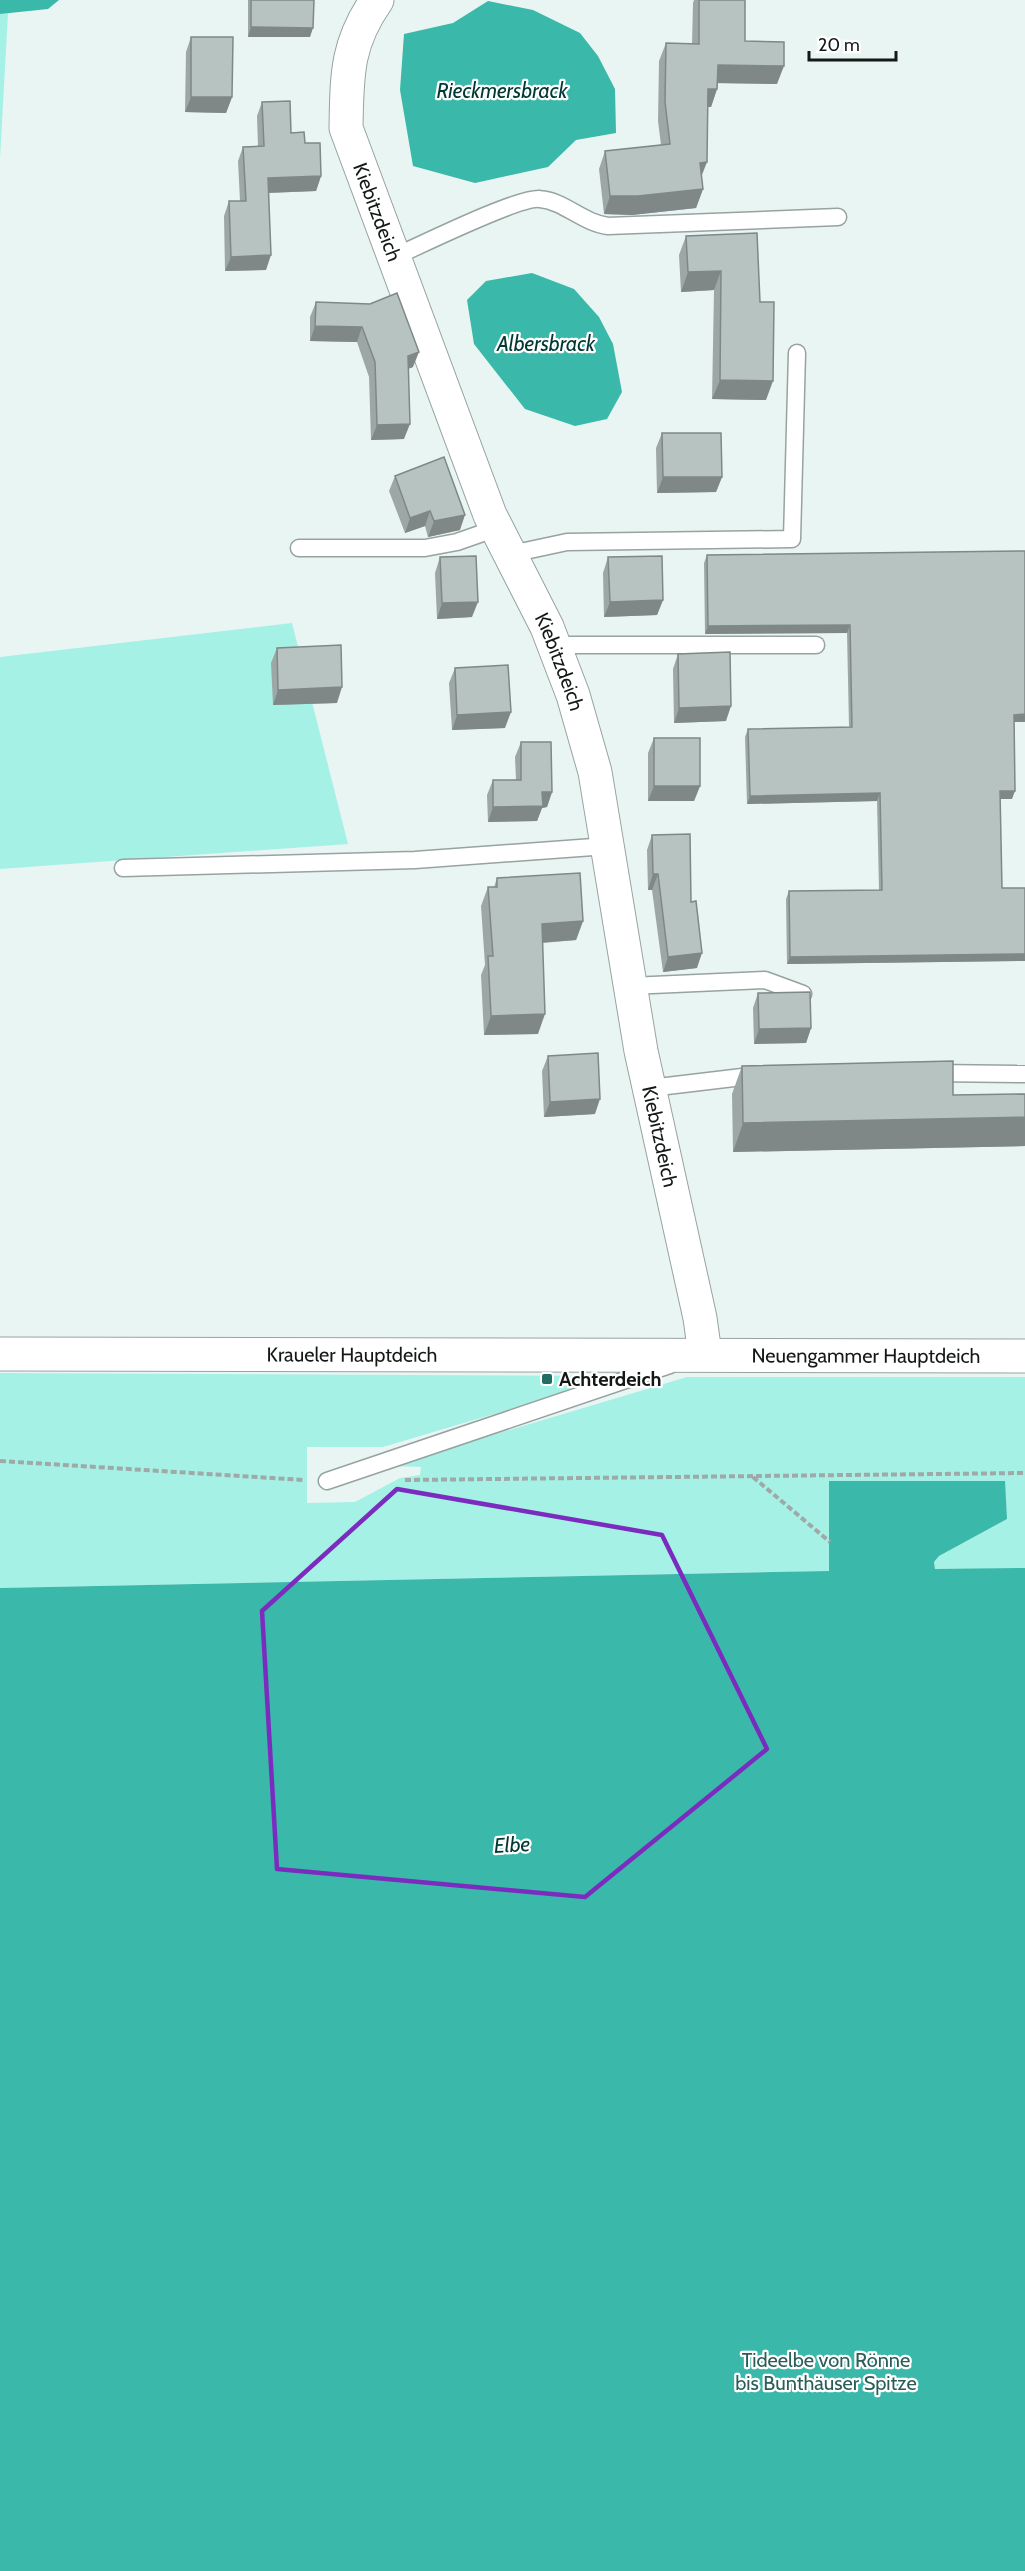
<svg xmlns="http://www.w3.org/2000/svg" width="1025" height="2571" viewBox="0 0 1025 2571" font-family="Cabin,sans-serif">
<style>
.green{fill:#a5f1e5}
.water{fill:#3ab8a9}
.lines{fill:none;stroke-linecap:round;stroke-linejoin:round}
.lane-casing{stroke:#97a3a1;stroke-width:19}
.street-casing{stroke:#97a3a1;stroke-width:35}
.secondary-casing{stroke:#97a3a1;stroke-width:35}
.path{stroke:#9fa9a7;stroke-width:4;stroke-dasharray:6 3;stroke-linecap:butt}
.lane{stroke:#fff;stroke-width:16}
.street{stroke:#fff;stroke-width:33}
.secondary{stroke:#fff;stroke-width:33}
.wall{fill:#9da8a6}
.shaded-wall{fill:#7f8887}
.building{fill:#b6c3c1;stroke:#7f8887;stroke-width:1.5}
.marked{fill:none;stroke:#7b2cbf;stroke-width:4.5;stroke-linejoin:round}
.poi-dot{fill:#246d64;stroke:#fff;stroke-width:2}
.labels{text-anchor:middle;stroke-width:4.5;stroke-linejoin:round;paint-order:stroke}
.street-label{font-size:20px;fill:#141817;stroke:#fff}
.poi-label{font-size:20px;font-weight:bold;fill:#141817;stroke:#fff;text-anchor:start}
.park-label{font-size:20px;fill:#2b5e57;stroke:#fff}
.water-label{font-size:21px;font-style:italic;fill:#003933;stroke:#fff}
</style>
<rect width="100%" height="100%" fill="#e8f5f3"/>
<g class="green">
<path d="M8,13L0,158V14Z"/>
<path d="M292,623L348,844L0,869V657Z"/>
<path d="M0,1373L622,1376L383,1447H307V1503L355,1502L400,1478L420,1475L421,1467L389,1466L687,1377H1025V1568L935,1570L934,1562L939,1556L1007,1519L1004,1481H830V1571L0,1588Z"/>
</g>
<g class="water">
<path d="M0,0H59L48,9L0,14Z"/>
<path d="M488,1L533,10L580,33L598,56L615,89L616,133L576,140L548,167L475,183L413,166L400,90L404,34L453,23Z"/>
<path d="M532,273L574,289L599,317L613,344L622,392L607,419L575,426L525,409L474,344L467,300L486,281Z"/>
<path d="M829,1481H1005L1007,1519L939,1556L934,1562L935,1569L1025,1568V2571H0V1588L829,1571Z"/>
</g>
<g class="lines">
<defs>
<g id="lane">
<path d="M394,257C419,246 520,196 540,199C564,201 583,223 608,226L838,217"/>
<path d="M299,548H425L457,542L497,528"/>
<path d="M511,554L567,542L792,539L797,353"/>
<path d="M554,645H816"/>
<path d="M123,868L415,860L607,846"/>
<path d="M630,986L765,980L803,994"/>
<path d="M932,1073L1025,1074"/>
<path d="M650,1088L759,1075"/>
<path d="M327,1481L670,1365"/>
</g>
<g id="street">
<path id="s1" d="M377,0C346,44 347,76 346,128L490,515L547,627L573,695L595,772L641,1051L700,1318L705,1354"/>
</g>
<g id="secondary">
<path id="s2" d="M0,1354L1025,1356"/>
</g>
</defs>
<use href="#lane" class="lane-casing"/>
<use href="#street" class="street-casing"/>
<use href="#secondary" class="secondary-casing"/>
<g class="path">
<path d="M0,1461L304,1480"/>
<path d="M753,1477L830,1542"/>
<path d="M405,1480L1025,1473"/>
</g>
<use href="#lane" class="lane"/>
<use href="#street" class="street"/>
<use href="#secondary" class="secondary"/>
</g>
<g class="wall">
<path d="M248,0H314L310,37H248Z"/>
<path d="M694,0H745V41L777,84L718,83L717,89L711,107H708L701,177L703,189L696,208L632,215L604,214L599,169L605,151L661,145L658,121L659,61L666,43L692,44L693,3Z"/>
<path d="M191,37L232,97L226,113L185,112L186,52Z"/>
<path d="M262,102L291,133L305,143L321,176L316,191L269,193L266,270L225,271L224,216L229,201H240L238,161L243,147L258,146L257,116Z"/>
<path d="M686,236L760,302L766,400L712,399L714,290L681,292L679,255Z"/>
<path d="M316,302L370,304L413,367L408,369L404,439L371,440L369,377L357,342L310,341V317Z"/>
<path d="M662,433L722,477L716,492L657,493L656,448Z"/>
<path d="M395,476L460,530L428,537L425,526L405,533L389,491Z"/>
<path d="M1025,551V722H1014L1012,799H1000L1002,888H1025V961L787,964L786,899L789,891L879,890L877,801L747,804L745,737L748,729L849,727L847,633L705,634L704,563L707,555Z"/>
<path d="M440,557L472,617L437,619L435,573Z"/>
<path d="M608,557L663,600L657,615L604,617L603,573Z"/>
<path d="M277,648L337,703L273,705L271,663Z"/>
<path d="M678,654L726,721L674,723L673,669Z"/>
<path d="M455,668L505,728L452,730L449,683Z"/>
<path d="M654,738L700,786L694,801H648V753Z"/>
<path d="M521,742L552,792L547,807L542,808L537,821L488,822L487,795L493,780H516L515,757Z"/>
<path d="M652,835L691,902L697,968L663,972L652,890H648L647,850Z"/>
<path d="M497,878L583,921L576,940L543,943L538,1034L484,1035L481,975L485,965L481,906L488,887H494Z"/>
<path d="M758,993L811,1028L806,1043L754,1044L753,1008Z"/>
<path d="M548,1056L595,1114L544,1117L542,1071Z"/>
<path d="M742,1066L953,1095L1025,1094V1146L733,1152L732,1094Z"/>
</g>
<g class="shaded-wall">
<path d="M251,27L313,28L310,37H248Z"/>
<path d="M718,65L784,66L777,84L711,83Z"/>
<path d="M708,89H717L711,107H702Z"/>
<path d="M191,97H232L226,113L185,112Z"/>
<path d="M707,162L700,180V163Z"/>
<path d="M321,176L316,191L263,193L268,178Z"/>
<path d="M703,189L696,208L632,215L604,214L610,196Z"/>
<path d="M271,255L266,270L225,271L231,257Z"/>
<path d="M721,271L714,290L681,292L688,272Z"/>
<path d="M315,326L362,327L357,342L310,341Z"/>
<path d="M419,352L413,367L402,371L408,356Z"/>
<path d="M720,380L773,381L766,400L712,399Z"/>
<path d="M410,424L404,439L371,440L377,425Z"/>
<path d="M663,477H722L716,492L657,493Z"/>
<path d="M430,511L425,526L405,533L410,518Z"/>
<path d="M465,515L460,530L428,537L434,521Z"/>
<path d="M663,600L657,615L604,617L610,602Z"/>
<path d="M478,602L472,617L437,619L442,603Z"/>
<path d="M850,625L847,633L705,634L708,626Z"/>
<path d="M342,687L337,703L273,705L278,690Z"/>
<path d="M731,706L726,721L674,723L679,708Z"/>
<path d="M511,712L505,728L452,730L457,715Z"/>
<path d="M1025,714V722H1011L1014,715Z"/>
<path d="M654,786H700L694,801H648Z"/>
<path d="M1000,791H1015L1012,799H997Z"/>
<path d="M542,792H552L547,807L542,808L537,821L488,822L493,807Z"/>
<path d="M880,793L877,801L747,804L750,796Z"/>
<path d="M653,874H658L652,890H648Z"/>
<path d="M583,921L576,940L535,943L542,924Z"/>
<path d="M702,953L697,968L663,972L668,957Z"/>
<path d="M1025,954V961L787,964L790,957Z"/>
<path d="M545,1014L538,1034L484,1035L491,1016Z"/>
<path d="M811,1028L806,1043L754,1044L759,1029Z"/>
<path d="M600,1099L595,1114L544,1117L550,1102Z"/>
<path d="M1025,1117V1146L733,1152L743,1123Z"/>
</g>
<g class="building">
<path d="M251,0H314L313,28L251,27Z"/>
<path d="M699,0H745V41L784,42V66L718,65L717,89H708L707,162L700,163L703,189L638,196H610L605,151L670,144L665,102L666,43L699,44Z"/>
<path d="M191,37H233L232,97H191Z"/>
<path d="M290,101L291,133L304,132L305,143H320L321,176L268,178L271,255L231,257L229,201H246L243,147L264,146L262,102Z"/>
<path d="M757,233L760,302H774L773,381L720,380L721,271L688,272L686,236Z"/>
<path d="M397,293L419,352L408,356L410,424L377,425L375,362L362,327L315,326L316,302L370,304Z"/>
<path d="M662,433H721L722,477H663Z"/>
<path d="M444,457L465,515L434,521L430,511L410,518L395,476Z"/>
<path d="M1025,551V714L1014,715L1015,791H1000L1002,888H1025V954L790,957L789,891L882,890L880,793L750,796L748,729L852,727L850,625L708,626L707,555Z"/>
<path d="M476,556L478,602L442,603L440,557Z"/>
<path d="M662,556L663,600L610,602L608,557Z"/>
<path d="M341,645L342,687L278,690L277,648Z"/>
<path d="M730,652L731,706L679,708L678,654Z"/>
<path d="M508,665L511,712L457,715L455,668Z"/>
<rect x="654" y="738" width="46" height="48"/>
<path d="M521,742H551L552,792H542L543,806L493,807V780H521Z"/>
<path d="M690,834L691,902L696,901L702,953L668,957L658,874H653L652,835Z"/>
<path d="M580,873L583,921L542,924L545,1014L491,1016L488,956H493L488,887H497V878Z"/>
<path d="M810,992L811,1028L759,1029L758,993Z"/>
<path d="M598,1053L600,1099L550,1102L548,1056Z"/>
<path d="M953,1061V1095L1025,1094V1117L743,1123L742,1066Z"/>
</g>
<path class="marked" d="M397,1489L662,1535L767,1749L585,1897L277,1869L262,1611Z"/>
<rect class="poi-dot" x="541" y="1373" width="12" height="12" rx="3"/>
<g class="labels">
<g class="street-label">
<text dy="7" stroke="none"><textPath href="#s1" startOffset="224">Kiebitzdeich</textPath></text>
<text dy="7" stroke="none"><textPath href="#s1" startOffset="710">Kiebitzdeich</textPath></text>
<text dy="7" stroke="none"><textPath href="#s1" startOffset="1196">Kiebitzdeich</textPath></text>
<text dy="7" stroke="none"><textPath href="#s2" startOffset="352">Kraueler Hauptdeich</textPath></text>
<text dy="7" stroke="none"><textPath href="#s2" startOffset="866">Neuengammer Hauptdeich</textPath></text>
</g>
<g class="poi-label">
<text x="559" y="1386">Achterdeich</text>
</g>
<g class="park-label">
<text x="826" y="2367">Tideelbe von Rönne<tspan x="826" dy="23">bis Bunthäuser Spitze</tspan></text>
</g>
<g class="water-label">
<text x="502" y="98">Rieckmersbrack</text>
<text x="546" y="351">Albersbrack</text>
<text transform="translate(512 1845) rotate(-3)" y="7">Elbe</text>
</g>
</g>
<path d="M809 51v9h87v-9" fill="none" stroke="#141817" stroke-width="3"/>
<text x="818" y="51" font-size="18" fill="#141817" stroke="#ffffff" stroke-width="4.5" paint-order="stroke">20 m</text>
</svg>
